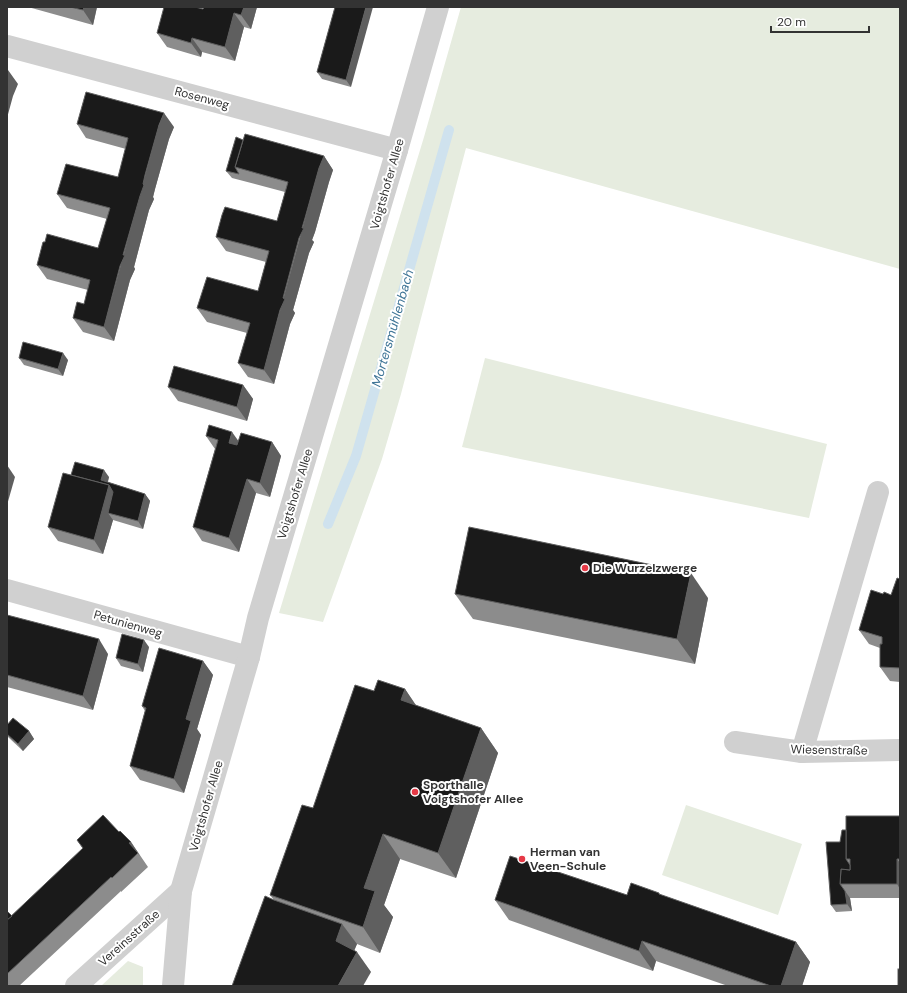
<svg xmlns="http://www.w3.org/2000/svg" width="907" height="993" viewBox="0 0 907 993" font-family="'DM Sans',sans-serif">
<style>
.green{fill:#e6ecdf}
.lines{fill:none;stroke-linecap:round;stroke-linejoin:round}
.stream{stroke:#cfe2ee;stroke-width:10}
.minor{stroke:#d0d0d0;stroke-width:22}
.wall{fill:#8c8c8c}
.shaded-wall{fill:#5f5f5f}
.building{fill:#1a1a1a;stroke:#5f5f5f}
.poi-dot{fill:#e63946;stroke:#fff;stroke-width:1.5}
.labels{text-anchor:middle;stroke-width:4;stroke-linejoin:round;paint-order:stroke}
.street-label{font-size:12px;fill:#333;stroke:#fff}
.poi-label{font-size:12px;font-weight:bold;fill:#333;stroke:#fff;text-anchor:start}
.water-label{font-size:13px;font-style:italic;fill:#3f7597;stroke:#fff}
</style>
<rect width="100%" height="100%" fill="#fff"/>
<g class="green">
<path d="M461,7H900V269L466,148L401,394L382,459L323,622L279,613L424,137Z"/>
<path d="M485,358L827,444L809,518L462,447Z"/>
<path d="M686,805L802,844L778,915L662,875Z"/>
<path d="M128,961L143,967V986H101Z"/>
</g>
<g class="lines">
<path class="stream" d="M328,524L356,456L449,130"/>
<g class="minor">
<path d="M7,46L397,150"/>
<path d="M7,590L249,657"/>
<path d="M735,742L802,752L900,750"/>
<path d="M802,752L878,492"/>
<path d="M76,986L181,891"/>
<path d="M173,986L181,891L249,657L258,618L397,150L438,7"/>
</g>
</g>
<g class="wall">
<path d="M28,7H97L93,25Z"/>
<path d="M257,7L251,29L244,27L235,61L202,52L201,57L167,47L157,33L203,9Z"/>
<path d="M335,7L351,87L322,79L317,72Z"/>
<path d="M77,124L174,127L169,139L155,189L153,197L154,199L149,210L134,267L135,269L130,280L114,341L83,332L73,318L84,304L88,290L47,279L37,265L98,248L107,219L67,208L57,194L118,177L126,149L86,138Z"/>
<path d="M243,140L324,156L333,170L329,182L315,232L312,240L314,242L309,253L293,310L295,313L290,324L274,384L248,377L238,363L247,333L207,322L197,308L258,291L266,262L226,251L216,237L277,221L285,192L232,178L226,171Z"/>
<path d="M19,358L68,360L63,376L24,365Z"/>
<path d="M243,385L253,399L247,421L178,401L168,387Z"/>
<path d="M206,436L239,441L272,442L281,456L270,497L256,493L239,552L202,541L193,527L215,449Z"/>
<path d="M71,475L109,477L108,482L145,494L150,501L143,529L113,520L103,554L58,541L48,527Z"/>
<path d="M900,579V682L890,681L880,667V648L869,644L859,630L883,594L891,595Z"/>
<path d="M455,594L708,598L695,664L473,619Z"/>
<path d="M7,615L108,654L93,710L7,687Z"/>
<path d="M149,647L143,672L121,666L116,658Z"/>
<path d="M203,661L213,675L197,729L201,735L184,793L140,780L130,766L145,711L142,706Z"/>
<path d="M405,689L416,706L481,728L498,753L456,878L400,859L384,905L393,917L380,953L357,944L354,950L371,972L274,900L270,895L313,808L374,691Z"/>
<path d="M7,725L29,731L34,739L23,751L7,736Z"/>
<path d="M900,816V898H850L852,911L836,912L831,905L840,842L846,830Z"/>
<path d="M119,832L131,842L148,867L121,892V891L19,986H7V911L12,916L83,849L77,840Z"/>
<path d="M627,895H661L796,942L810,962L802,986H728L656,961L653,971L509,920L495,900Z"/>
</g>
<g class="shaded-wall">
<path d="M84,7H97L93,25L83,10Z"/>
<path d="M244,7H257L251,29L241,15Z"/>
<path d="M366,7H373L351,87L346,80Z"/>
<path d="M234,13L244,27L235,61L225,47Z"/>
<path d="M192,38L202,52L201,57L191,43Z"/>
<path d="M8,70L18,84L13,96L7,118V73Z"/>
<path d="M164,113L174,127L169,139L155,189L153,197L154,199L149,210L134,267L135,269L130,280L114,341L104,327L159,125Z"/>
<path d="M324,156L333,170L329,182L315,232L312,240L314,242L309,253L293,310L295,313L290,324L274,384L264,370L319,168Z"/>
<path d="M63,353L68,360L63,376L58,369Z"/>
<path d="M243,385L253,399L247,421L237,407Z"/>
<path d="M232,432L242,446L239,457L229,443Z"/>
<path d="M272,442L281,456L270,497L260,483Z"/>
<path d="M7,465L15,477L7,505Z"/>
<path d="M104,470L109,477L106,487L101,480Z"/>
<path d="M247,479L256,493L239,552L229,538Z"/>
<path d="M109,485L118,499L108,513L113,520L103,554L94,540Z"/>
<path d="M145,494L150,501L143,529L138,521Z"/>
<path d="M691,573L708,598L695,664L677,639Z"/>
<path d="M99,639L108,654L93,710L83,696Z"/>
<path d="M144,640L149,647L143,672L138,664Z"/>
<path d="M203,661L213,675L197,729L201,735L184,793L174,779L186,719Z"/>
<path d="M405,689L422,714L401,700Z"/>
<path d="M481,728L498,753L456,878L438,853Z"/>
<path d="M29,731L34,739L23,751L18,744Z"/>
<path d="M383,834L400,859L384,905L393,917L380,953L363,927L364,888Z"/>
<path d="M131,842L140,856L129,843Z"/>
<path d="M897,859L900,863V889L897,884Z"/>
<path d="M845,891L850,898L852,911L847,904Z"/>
<path d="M342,924L357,944L350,961L336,941Z"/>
<path d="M642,941L656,961L653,971L639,951Z"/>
<path d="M796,942L810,962L802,986H781Z"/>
<path d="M357,952L371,972L363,986H338Z"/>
</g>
<g class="building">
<path d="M70,7H84L83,10Z"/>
<path d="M164,7H195L203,9L204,7H244L241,15L234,13L225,47L192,38L191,43L157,33Z"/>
<path d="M335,7H366L346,80L317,72Z"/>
<path d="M86,92L164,113L159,125L145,175L143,184L144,185L140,196L123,255H125L120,266L104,327L73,318L77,302L84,304L90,280L37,265L43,242H45L47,234L98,248L110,208L57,194L66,164L118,177L128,138L77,124Z"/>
<path d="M245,134L324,156L319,168L305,218L302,228H304L299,238L283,298L285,299L280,310L264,370L238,363L250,323L197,308L207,277L258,291L269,251L216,237L222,215L225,207L277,221L288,182L235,167Z"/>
<path d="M236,137L243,140L235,167L239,174L226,171Z"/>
<path d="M23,342L63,353L58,369L19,358Z"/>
<path d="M174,366L243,385L237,407L168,387Z"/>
<path d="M209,425L232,432L229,443L237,445L241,433L272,442L260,483L247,479L229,538L193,527L218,440L206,436Z"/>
<path d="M75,462L104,470L101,480L145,494L138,521L108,513L113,492L109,485L71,475Z"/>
<path d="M63,473L109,485L94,540L48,527Z"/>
<path d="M469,527L691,573L677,639L455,594Z"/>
<path d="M897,578L900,579V668L880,667V644H882V637L859,630L871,590L883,594L884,592L891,595Z"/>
<path d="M7,615L99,639L83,696L7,675Z"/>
<path d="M122,634L144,640L138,664L116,658Z"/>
<path d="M159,648L203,661L186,719L191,721L174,779L130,766L146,708L142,706Z"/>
<path d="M378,680L405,689L401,700L481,728L438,853L383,834L364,888L375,891L363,927L270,895L302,805L313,808L355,685L374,691Z"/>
<path d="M13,718L29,731L18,744L7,734V725Z"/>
<path d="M103,815L119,832L120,831L131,842L129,843L138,853L112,878L111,877L7,974V920L83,848L77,840Z"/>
<path d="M846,816H900V859H897V884H840L841,869L850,870V859H846Z"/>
<path d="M842,830H846V859L850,865V870L841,869L840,884L845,891L847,904L831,905L826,842H840Z"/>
<path d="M510,856L627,895L631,883L659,893V894L796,942L781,986H771L642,941L639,951L495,900Z"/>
<path d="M265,896L274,900L342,924L336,941L357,952L338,986H232Z"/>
<path d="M7,911L12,916L7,920Z"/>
<rect x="898" y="969" width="2" height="17"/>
</g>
<g class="poi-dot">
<circle cx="585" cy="568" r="4"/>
<circle cx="415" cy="792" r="4"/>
<circle cx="522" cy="859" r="4"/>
</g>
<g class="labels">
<g class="street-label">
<text transform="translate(202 98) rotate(15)" y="4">Rosenweg</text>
<text transform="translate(387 184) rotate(-74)" y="4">Voigtshofer Allee</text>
<text transform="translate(295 494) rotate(-73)" y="4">Voigtshofer Allee</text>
<text transform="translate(128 624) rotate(16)" y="4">Petunienweg</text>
<text transform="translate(829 750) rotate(1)" y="4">Wiesenstraße</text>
<text transform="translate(206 806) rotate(-74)" y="4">Voigtshofer Allee</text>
<text transform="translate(129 938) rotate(-42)" y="4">Vereinsstraße</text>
</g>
<g class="poi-label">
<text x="593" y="572">Die Wurzelzwerge</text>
<text x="423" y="789">Sporthalle<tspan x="423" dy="14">Voigtshofer Allee</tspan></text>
<text x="530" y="856">Herman van<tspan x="530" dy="14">Veen-Schule</tspan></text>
</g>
<g class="water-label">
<text transform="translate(392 328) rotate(-74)" y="5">Mortersmühlenbach</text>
</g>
</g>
<rect width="907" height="993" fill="none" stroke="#333333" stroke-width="16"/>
<path d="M771 26v6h98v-6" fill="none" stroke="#333333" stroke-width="2"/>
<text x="777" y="26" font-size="12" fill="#333333" stroke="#ffffff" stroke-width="3" paint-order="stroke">20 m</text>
</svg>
